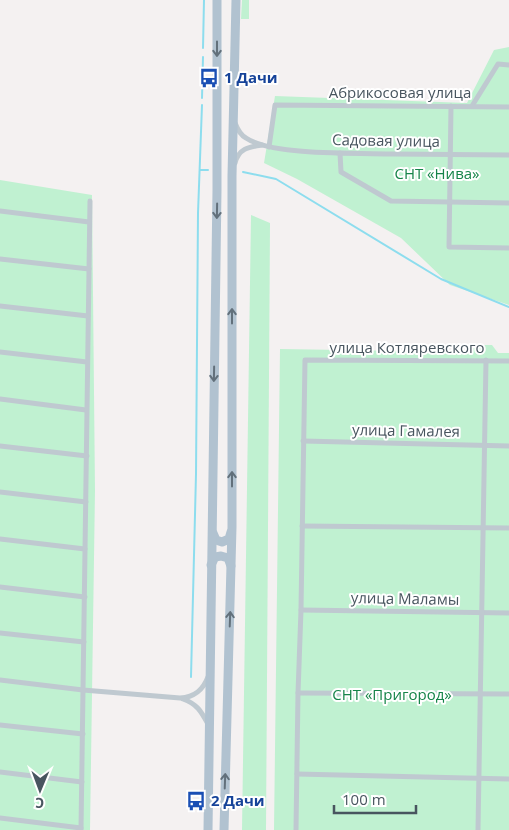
<svg xmlns="http://www.w3.org/2000/svg" width="509" height="830" viewBox="0 0 509 830" font-family="'Open Sans',sans-serif">
<style>
.green{fill:#c0f1d1}
.lines{fill:none;stroke-linecap:round;stroke-linejoin:round}
.stream{stroke:#8dddee;stroke-width:2}
.street{stroke:#bfc9d0;stroke-width:5}
.primary{stroke:#b1c2d0;stroke-width:9}
.oneway{stroke:#62707b}
.labels{text-anchor:middle;stroke-width:4;stroke-linejoin:round;paint-order:stroke}
.transit-label{font-size:15px;font-weight:bold;fill:#164399;stroke:#fff;text-anchor:start}
.street-label{font-size:15px;fill:#48555f;stroke:#fff}
.park-label{font-size:15px;fill:#168449;stroke:#fff}
</style>
<rect width="100%" height="100%" fill="#f4f1f1"/>
<g class="green">
<path d="M242,0H249V19H241Z"/>
<path d="M509,47V305L450,285L401,238L297,179L264,163L275,96L467,103L494,50Z"/>
<path d="M0,180L92,195L95,490L90,830H0Z"/>
<path d="M251,215L270,223L266,830H242Z"/>
<path d="M476,345H492L498,353H509V830H274L280,349L469,352Z"/>
</g>
<g class="lines">
<g class="stream">
<path d="M203,48L204,0"/>
<path d="M202,98L203,57"/>
<path d="M200,170H208"/>
<path d="M243,172L276,179L441,279L509,307"/>
<path d="M191,677L196,474L198,213L202,105"/>
</g>
<g class="street">
<path d="M451,106L449,247L509,248"/>
<path d="M472,106L498,64L509,65"/>
<path d="M235,123C237,128 240,135 246,138C272,156 360,153 394,154C432,154 471,155 509,155"/>
<path d="M269,147L275,105L509,107"/>
<path d="M340,153L341,172L391,201L509,203"/>
<path d="M235,163C239,148 249,147 262,145"/>
<path d="M0,211L89,222"/>
<path d="M0,259L89,269"/>
<path d="M0,306L88,316"/>
<path d="M0,352L87,362"/>
<path d="M0,399L86,410"/>
<path d="M303,441L509,446"/>
<path d="M0,446L87,456"/>
<path d="M0,492L86,502"/>
<path d="M302,526L509,528"/>
<path d="M0,539L85,549"/>
<path d="M0,587L85,597"/>
<path d="M301,610L509,613"/>
<path d="M0,633L84,642"/>
<path d="M0,680L83,690L180,698C195,697 203,690 208,677"/>
<path d="M298,693L509,694"/>
<path d="M183,699C197,704 201,711 208,724"/>
<path d="M0,725L83,734"/>
<path d="M0,772L82,782"/>
<path d="M297,774L509,779"/>
<path d="M0,818L81,828"/>
<path d="M81,830L90,201"/>
<path d="M296,830L298,693L301,610L305,360L509,361"/>
<path d="M478,830L486,360"/>
</g>
<g class="primary">
<path d="M213,533L216,540L222,542L229,539L231,532"/>
<path d="M211,565L215,557L221,556L228,558L231,566"/>
<path d="M208,830L217,190V0"/>
<path d="M224,830L232,527V176L236,0"/>
</g>
</g>
<defs><path id="oneway-shaft" d="M-6 0H5M1.5-3L5.5 0L1.5 3" fill="none" stroke-width="1.6" stroke-linecap="round" stroke-linejoin="round" transform="scale(1.25)"/></defs>
<g class="oneway">
<use href="#oneway-shaft" transform="translate(217 49) rotate(90)"/>
<use href="#oneway-shaft" transform="translate(217 211) rotate(91)"/>
<use href="#oneway-shaft" transform="translate(232 316) rotate(-90)"/>
<use href="#oneway-shaft" transform="translate(214 374) rotate(91)"/>
<use href="#oneway-shaft" transform="translate(232 479) rotate(-90)"/>
<use href="#oneway-shaft" transform="translate(230 619) rotate(-88)"/>
<use href="#oneway-shaft" transform="translate(225 781) rotate(-88)"/>
</g>
<defs>
<symbol id="bus-bare" viewBox="-9 -9 18 18"><path d="M-5-6H5V4H4V6H2V4H-2V6H-4V4H-5ZM-3.5-4V0h7V-4ZM-3.5 1.2v1.5H-2V1.2ZM2 1.2v1.5H3.5V1.2Z" fill="#1a4fb4" stroke="#fff" stroke-width="2.5" paint-order="stroke"/></symbol>
</defs>
<g fill-rule="evenodd">
<use href="#bus-bare" x="195" y="64" width="28" height="28"/>
<use href="#bus-bare" x="182" y="787" width="28" height="28"/>
</g>
<g class="labels">
<g class="transit-label">
<text x="224" y="83">1 Дачи</text>
<text x="211" y="806">2 Дачи</text>
</g>
<g class="street-label">
<text x="400" y="98">Абрикосовая улица</text>
<text transform="translate(386 141) rotate(1)" y="5">Садовая улица</text>
<text x="407" y="353">улица Котляревского</text>
<text transform="translate(406 431) rotate(1)" y="5">улица Гамалея</text>
<text transform="translate(405 599) rotate(1)" y="5">улица Маламы</text>
</g>
<g class="park-label">
<text x="437" y="179">СНТ «Нива»</text>
<text x="392" y="700">СНТ «Пригород»</text>
</g>
</g>
<g transform="translate(40 790) rotate(181)" stroke="#ffffff" stroke-width="4" paint-order="stroke">
<path d="M0-4L9 19L0 12L-9 19Z" fill="#48555f"/>
<text y="-8" font-size="14" font-weight="bold" text-anchor="middle" fill="#48555f">С</text>
</g>
<path d="M334 805v8h82v-8" fill="none" stroke="#48555f" stroke-width="2.5"/>
<text x="342" y="805" font-size="15" fill="#48555f" stroke="#ffffff" stroke-width="4" paint-order="stroke">100 m</text>
</svg>
